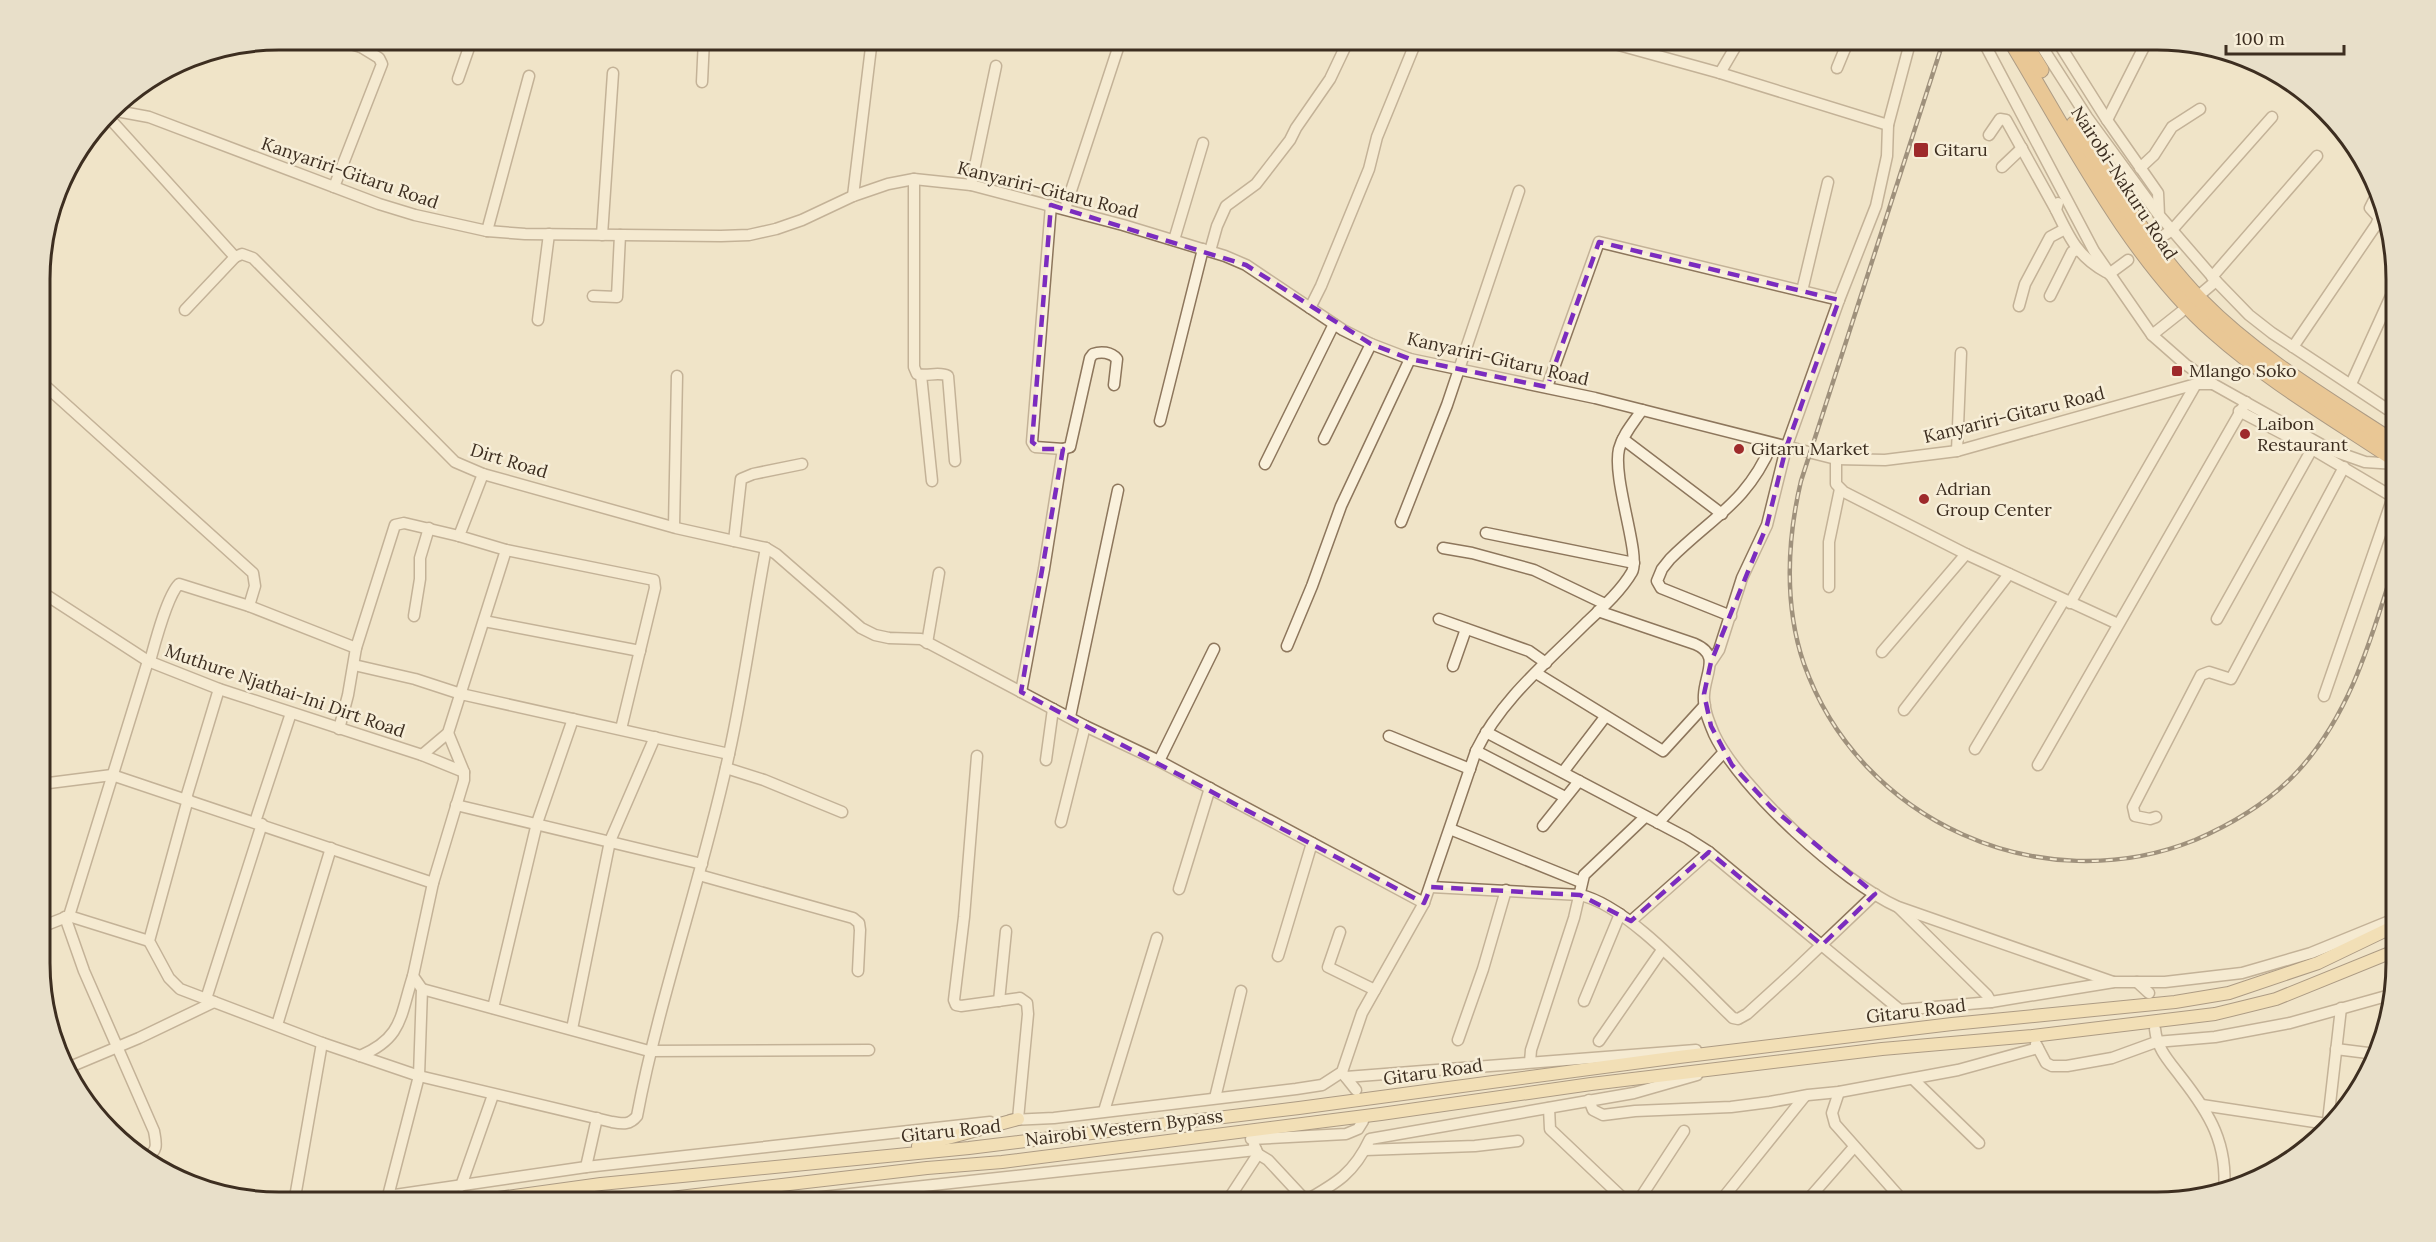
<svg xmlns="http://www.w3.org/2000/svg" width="2436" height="1242" viewBox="0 0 2436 1242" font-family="Lora,serif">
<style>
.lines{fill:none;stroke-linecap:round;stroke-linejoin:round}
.minor-casing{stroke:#8d765c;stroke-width:13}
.major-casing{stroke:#5b4430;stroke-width:14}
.highway-casing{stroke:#5b4430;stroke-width:17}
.minor{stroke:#faf1dc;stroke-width:10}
.major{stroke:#f3d9a0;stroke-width:12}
.highway{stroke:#e0a458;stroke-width:15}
.rail-casing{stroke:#3d2e20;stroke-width:4.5}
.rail{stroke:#f7eed8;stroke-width:2;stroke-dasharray:7;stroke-linecap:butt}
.marked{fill:none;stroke:#7b2cbf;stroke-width:4.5;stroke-dasharray:12 8;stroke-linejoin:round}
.poi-dot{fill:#9e2a2b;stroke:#f7eed8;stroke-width:2}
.labels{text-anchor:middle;stroke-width:5;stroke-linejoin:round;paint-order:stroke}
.poi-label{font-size:18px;fill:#3d2e20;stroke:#f7eed8;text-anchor:start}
.street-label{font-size:18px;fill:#3d2e20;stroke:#f7eed8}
.rim{fill:none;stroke:#3d2e20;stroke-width:3}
</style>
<rect width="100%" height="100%" fill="#f0e4c8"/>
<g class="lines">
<defs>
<g id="minor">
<path d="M334,39L361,47"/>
<path d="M1597,39L1720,73L1888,125"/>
<path d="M1982,39L2094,251L2152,335L2185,364L2213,384L2331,450L2365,462L2396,464"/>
<path d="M2037,39L2087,117L2158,214"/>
<path d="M2056,39L2107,120L2158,193L2159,215L2216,281L2203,292"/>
<path d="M1837,68L1849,39"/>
<path d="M1720,73L1740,39"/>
<path d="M458,79L472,39"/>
<path d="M702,82L704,39"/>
<path d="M111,110L149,117L379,204L415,215L487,231L525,234L721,236L749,235L776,229L802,220L853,196L888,184L914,179L971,185L1123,225L1225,256L1246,265L1343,330L1371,344L1410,359L1595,398L1836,459L1885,460L1957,451L2196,384H2213"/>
<path d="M111,120L235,257L242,254L253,258L455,462L483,474L676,528L766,548L776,554L861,628L875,635L889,638L921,639L1085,726L1159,761L1424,903"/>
<path d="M2107,120L2148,39"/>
<path d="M1989,135L2000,119L2006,120L2056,210"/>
<path d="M2002,167L2022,148"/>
<path d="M2140,168L2154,155L2172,127L2200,109"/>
<path d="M914,179V367L917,374C927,377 939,371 948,376L955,461"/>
<path d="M971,185L996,66"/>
<path d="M334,187L382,64L379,58L361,47L366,39"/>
<path d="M853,196L872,39"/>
<path d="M2058,203L2056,210C2069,237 2078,257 2106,272"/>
<path d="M1051,205L1032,442L1035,447L1063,449L1070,447L1090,358L1093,354C1101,351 1111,352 1117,359L1114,385"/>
<path d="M1065,209L1121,39"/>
<path d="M487,231L529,76"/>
<path d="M602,235L613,73"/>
<path d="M2160,238L2172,230L2272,117"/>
<path d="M1174,240L1203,143"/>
<path d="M1210,251L1217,226L1226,206L1256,184L1290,140L1296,128L1330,79L1349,39"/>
<path d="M2109,274L2128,260"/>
<path d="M2212,277L2317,156"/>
<path d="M2216,281L2249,315L2272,333L2387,409L2395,411"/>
<path d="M1802,291L1828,182"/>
<path d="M593,296L617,297L620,235"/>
<path d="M2050,296L2072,252L2077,250"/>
<path d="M2019,306L2025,284L2050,237L2065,229"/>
<path d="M1310,308L1321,286L1369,169L1377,137L1417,39"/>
<path d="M185,310L235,257"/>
<path d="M538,320L549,234"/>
<path d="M2152,335L2181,312"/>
<path d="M2293,347L2376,225L2379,218L2370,208L2376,196"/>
<path d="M921,375L932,481"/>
<path d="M40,381L253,573L255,586L249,606"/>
<path d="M2351,384L2395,287"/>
<path d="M1547,387L1599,242L1839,300"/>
<path d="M2239,411L2312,449L2393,497L2324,696"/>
<path d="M1160,421L1203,249"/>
<path d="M1324,439L1371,344"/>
<path d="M1623,439L1722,514"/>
<path d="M1957,451L1961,353"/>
<path d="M1836,459V484L1844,492L1966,554L2118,624"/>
<path d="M1265,464L1334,324"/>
<path d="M1401,522L1447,405L1519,191"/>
<path d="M674,527L677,376"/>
<path d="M1486,533L1634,563"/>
<path d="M734,541L741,479L753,474L802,464"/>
<path d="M1443,548L1472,553L1534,570L1605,604"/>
<path d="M506,550L654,580L655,588L621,729"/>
<path d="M1829,587V542L1840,489"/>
<path d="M40,591L148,661L219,689L422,755L464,772"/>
<path d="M2070,603L2196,384"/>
<path d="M1598,611L1695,644C1721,655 1705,673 1704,695C1703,708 1709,722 1714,734C1740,789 1843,882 1898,907L2113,982"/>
<path d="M414,616L420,579V558L429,528"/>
<path d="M1731,616L1661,588L1657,581L1662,569L1670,559C1712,517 1747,503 1772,444"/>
<path d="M1439,619L1529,651L1546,663"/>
<path d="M2217,619L2312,449"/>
<path d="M484,621L640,651"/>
<path d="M927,643L939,573"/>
<path d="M1287,646L1312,586L1341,506L1410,359"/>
<path d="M1882,652L1966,554"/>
<path d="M150,661C155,643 167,596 179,584L249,606L356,648"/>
<path d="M1711,662L1719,650L1742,578L1767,525L1786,448L1839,300L1876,206L1887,156L1888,125L1911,39"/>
<path d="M354,665L415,679L461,694L729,754"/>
<path d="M1453,666L1466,629"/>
<path d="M1536,673L1663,751L1705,705"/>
<path d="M1021,692L1044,569L1063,449"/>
<path d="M1904,710L2009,574"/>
<path d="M1070,717L1118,490"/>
<path d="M339,729L348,695L356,648L395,525L404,523L459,536"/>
<path d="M1486,732L1687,838L1709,852L1900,1010L1991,1002L2114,982H2165L2242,973L2311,953L2397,918"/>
<path d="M448,733L464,772V780L433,883L413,976L422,989L419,1076L388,1196L586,1167L990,1122"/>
<path d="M1389,736L1470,769"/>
<path d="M1975,749L2064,600"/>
<path d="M1476,751L1565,797"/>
<path d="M422,755L448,733L506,550L459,536L483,474"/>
<path d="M977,756L964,917L954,1000L956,1005L961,1006L1020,998L1027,1003L1028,1014L1018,1119"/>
<path d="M1046,760L1053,709"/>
<path d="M1159,761L1214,649"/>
<path d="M2038,765L2246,402"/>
<path d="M726,768L764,780L842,812"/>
<path d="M1563,772L1605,717"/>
<path d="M41,784L112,775L433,883"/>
<path d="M186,798L219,689"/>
<path d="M188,799L149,941L169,978L180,989L322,1043L419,1076L612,1122C623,1124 630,1125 637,1116C660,994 703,876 729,754C744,686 753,617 766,548"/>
<path d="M456,805L702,864"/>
<path d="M2156,817L2150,819L2135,816L2133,807L2201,675L2209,672L2231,679L2344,467"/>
<path d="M255,822L291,713"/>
<path d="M1061,822L1085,726"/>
<path d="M1658,823L1724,752"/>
<path d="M1543,826L1579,781"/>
<path d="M1450,829L1581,882"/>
<path d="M699,875L853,918L859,923L860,930L858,971"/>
<path d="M1431,887L1580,895C1628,905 1696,983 1733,1018L1738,1019L1747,1014L1792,973L1875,894"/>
<path d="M1179,889L1210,788"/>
<path d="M1899,908L1987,995L1991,1002"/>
<path d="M69,916L148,661"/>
<path d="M65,917L84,971L154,1131C156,1143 159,1151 146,1157"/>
<path d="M1631,921L1709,852"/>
<path d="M41,927L69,916L149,941"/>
<path d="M1340,932L1328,967L1375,990"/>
<path d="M1278,956L1312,843"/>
<path d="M2137,982L2149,993"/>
<path d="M422,989L649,1051L869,1050"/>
<path d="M206,999L262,824"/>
<path d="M999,1001L1006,931"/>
<path d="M1584,1001L1620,914"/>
<path d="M493,1008L537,823L573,719"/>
<path d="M277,1025L331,848"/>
<path d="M572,1029L610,841L655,737"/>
<path d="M2155,1029C2157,1049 2169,1061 2181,1077C2210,1114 2228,1144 2224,1192"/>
<path d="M1458,1040L1483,969L1506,890"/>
<path d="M1599,1041L1662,950"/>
<path d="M2036,1044L2046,1063L2052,1066H2067L2112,1058L2156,1042L2215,1037L2290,1023L2390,995"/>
<path d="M2336,1049L2376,1054"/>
<path d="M360,1056C403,1038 400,1016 413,976"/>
<path d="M1530,1062L1531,1050L1574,918L1584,875L1645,817"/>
<path d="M65,1069L139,1038L214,1002"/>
<path d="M1344,1075L1356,1090"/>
<path d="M1346,1077L1696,1050"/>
<path d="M1913,1079L1979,1143"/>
<path d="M1839,1092L1832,1113L1835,1124L1905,1203"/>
<path d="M1215,1098L1241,991"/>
<path d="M1589,1100L1593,1110L1603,1115L1635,1111L1731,1107L1770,1102L1808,1095L1839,1092L1958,1070L2038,1048"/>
<path d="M2202,1105L2334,1125"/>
<path d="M1549,1108L1550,1129L1628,1203"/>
<path d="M1104,1111L1157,938"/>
<path d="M1011,1120L1054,1118L1296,1089L1322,1085L1342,1072L1362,1013L1424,903L1476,751C1501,700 1546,663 1586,623C1602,608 1621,591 1632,572C1641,555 1612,479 1619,449C1623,434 1634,422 1642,410"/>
<path d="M2327,1130L2341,1008"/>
<path d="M1251,1139L1346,1134L1358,1129L1363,1121"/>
<path d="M1365,1150L1475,1146L1518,1141"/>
<path d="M1258,1154L1268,1160L1308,1203"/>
<path d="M586,1167L597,1118"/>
<path d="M461,1186L493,1095"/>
<path d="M1305,1201C1337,1183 1354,1173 1370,1139L1634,1093L1697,1075"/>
<path d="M294,1203L322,1043"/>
<path d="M767,1203L1256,1150"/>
<path d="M1226,1203L1258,1154L1254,1145"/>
<path d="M1637,1203L1684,1131"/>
<path d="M1719,1203L1805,1096"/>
<path d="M1805,1203L1854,1147"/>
</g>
<g id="major">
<path d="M918,1146L1018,1119"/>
<path d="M462,1203L601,1184L969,1148L1299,1108L1679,1057L1952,1024L2175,1002L2229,993L2318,963L2397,925"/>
<path d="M628,1203L927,1168L1002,1162L1381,1114L1591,1084L1882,1049L2032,1036L2215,1014L2276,999L2397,950"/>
</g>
<g id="highway">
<path d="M2010,39C2069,136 2129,257 2214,332C2269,381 2335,419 2396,460"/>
<path d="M2022,39L2041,70"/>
<path d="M2074,124C2112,186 2150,248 2201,301C2257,358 2329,400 2396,444"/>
</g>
</defs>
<use href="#minor" class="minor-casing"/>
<use href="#major" class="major-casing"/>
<use href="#highway" class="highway-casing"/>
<use href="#minor" class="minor"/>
<use href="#major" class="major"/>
<use href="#highway" class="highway"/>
<defs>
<path id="rail" d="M1944,39L1801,481C1787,540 1784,606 1804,664C1860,822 2041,902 2195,840C2232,824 2269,802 2297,772C2352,713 2372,635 2396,560"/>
</defs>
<use href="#rail" class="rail-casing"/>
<use href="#rail" class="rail"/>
</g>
<path d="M0 0H2436V1242H0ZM1051,205L1246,265L1371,344L1410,359L1547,387L1599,242L1839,300L1786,448L1767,525L1711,662L1704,694L1711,726L1732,765L1771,807L1875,894L1822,945L1709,852L1631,921L1580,895L1431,887L1424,903L1021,692L1063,449H1041L1032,442Z" fill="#f0e4c8" fill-opacity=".55" fill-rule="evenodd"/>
<path class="marked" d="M1051,205L1246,265L1371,344L1410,359L1547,387L1599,242L1839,300L1786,448L1767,525L1711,662L1704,694L1711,726L1732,765L1771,807L1875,894L1822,945L1709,852L1631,921L1580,895L1431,887L1424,903L1021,692L1063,449H1041L1032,442Z"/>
<g class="poi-dot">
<rect x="1913" y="142" width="16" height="16" rx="3"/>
<rect x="2171" y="365" width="12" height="12" rx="3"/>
<circle cx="2245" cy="434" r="6"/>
<circle cx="1739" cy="449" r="6"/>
<circle cx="1924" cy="499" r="6"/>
</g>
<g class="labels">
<g class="poi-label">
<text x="1934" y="156">Gitaru</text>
<text x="2189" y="377">Mlango Soko</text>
<text x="2257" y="430">Laibon<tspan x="2257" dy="21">Restaurant</tspan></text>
<text x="1751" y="455">Gitaru Market</text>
<text x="1936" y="495">Adrian<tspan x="1936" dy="21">Group Center</tspan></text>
</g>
<g class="street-label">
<text transform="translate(350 173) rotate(19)" y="6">Kanyariri-Gitaru Road</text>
<text transform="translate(2124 183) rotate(57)" y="6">Nairobi-Nakuru Road</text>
<text transform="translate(1048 190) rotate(14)" y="6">Kanyariri-Gitaru Road</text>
<text transform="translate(1498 359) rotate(13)" y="6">Kanyariri-Gitaru Road</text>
<text transform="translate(2014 415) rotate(-14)" y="6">Kanyariri-Gitaru Road</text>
<text transform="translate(509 461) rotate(17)" y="6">Dirt Road</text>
<text transform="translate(285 691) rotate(19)" y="6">Muthure Njathai-Ini Dirt Road</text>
<text transform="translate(1916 1011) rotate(-7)" y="6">Gitaru Road</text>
<text transform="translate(1433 1072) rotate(-8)" y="6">Gitaru Road</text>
<text transform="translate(1124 1128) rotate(-7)" y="6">Nairobi Western Bypass</text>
<text transform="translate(951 1131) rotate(-6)" y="6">Gitaru Road</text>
</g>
</g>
<path d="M0 0H2436V1242H0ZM279 50H2157A229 229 0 0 1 2386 279V963A229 229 0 0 1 2157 1192H279A229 229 0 0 1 50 963V279A229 229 0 0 1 279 50Z" fill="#e8dfc9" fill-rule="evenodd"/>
<path class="rim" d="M279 50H2157A229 229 0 0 1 2386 279V963A229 229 0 0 1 2157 1192H279A229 229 0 0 1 50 963V279A229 229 0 0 1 279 50Z"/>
<path d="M2226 45v9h118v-9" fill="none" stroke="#3d2e20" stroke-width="3"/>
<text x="2235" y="45" font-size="18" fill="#3d2e20" stroke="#f7eed8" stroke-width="4.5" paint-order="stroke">100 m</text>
</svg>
